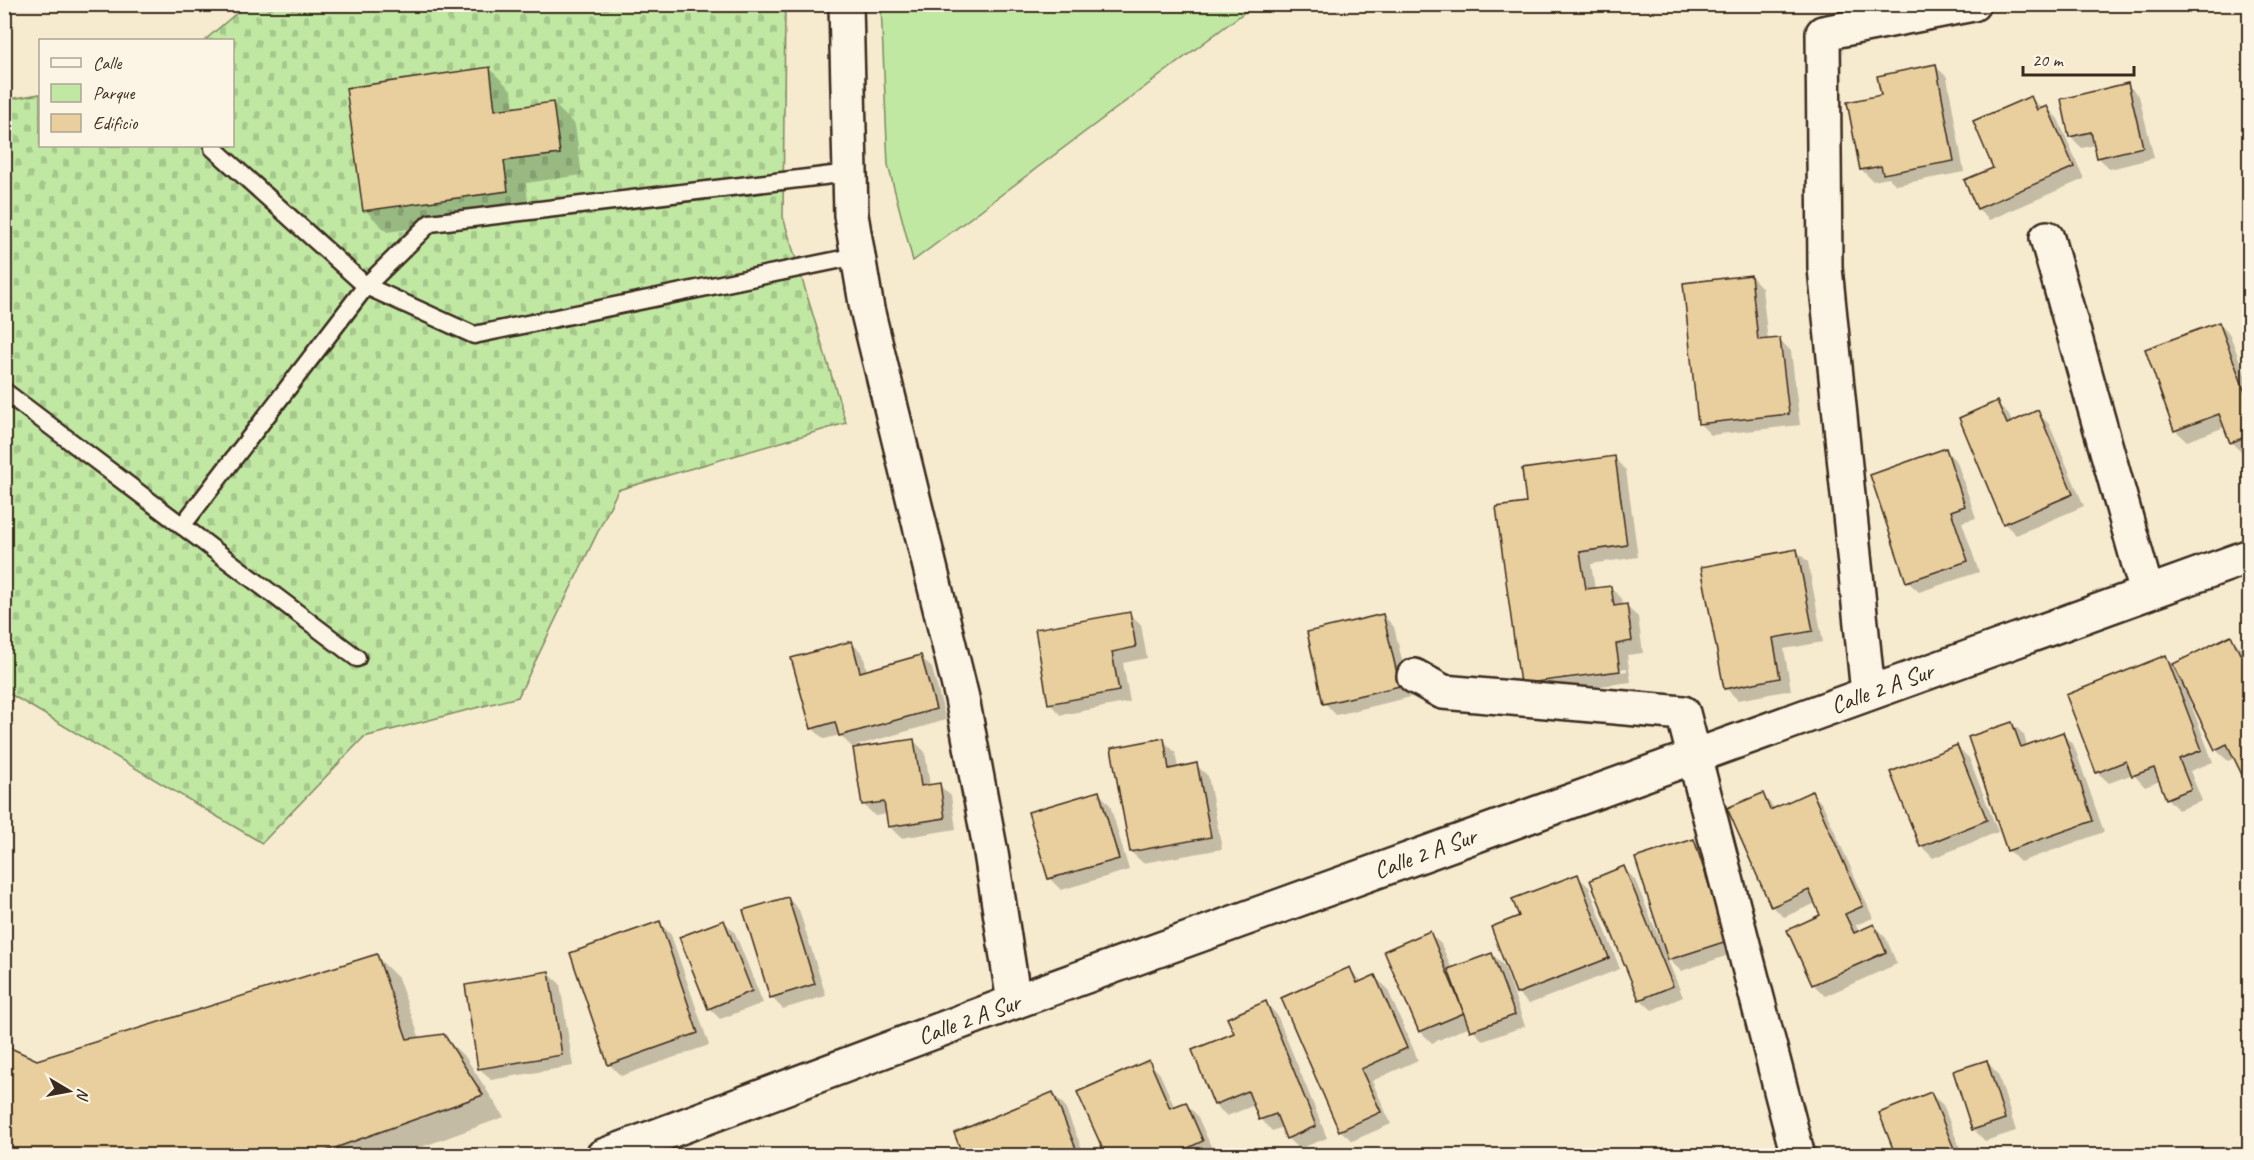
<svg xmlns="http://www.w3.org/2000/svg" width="2254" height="1160" viewBox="0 0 2254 1160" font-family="Caveat,sans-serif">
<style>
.cemetery{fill:url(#cemetery-stones);stroke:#7e8960;stroke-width:1.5}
.green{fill:#c0e8a3;stroke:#7e8960;stroke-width:1.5}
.shadow{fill:#0003;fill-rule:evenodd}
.building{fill:#e8cf9d;stroke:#3b2a1e;stroke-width:1.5}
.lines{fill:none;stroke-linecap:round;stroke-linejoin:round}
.service-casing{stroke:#3b2a1e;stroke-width:21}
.minor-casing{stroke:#3b2a1e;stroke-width:38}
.secondary-casing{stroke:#3b2a1e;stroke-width:38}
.service{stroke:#fcf5e5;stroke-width:16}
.minor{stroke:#fcf5e5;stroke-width:33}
.secondary{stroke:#fcf5e5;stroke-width:33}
.labels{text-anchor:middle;stroke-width:5;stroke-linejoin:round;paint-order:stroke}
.street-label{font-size:24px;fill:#3b2a1e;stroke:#fcf5e5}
</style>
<defs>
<pattern id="cemetery-stones" width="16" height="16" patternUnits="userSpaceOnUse" patternTransform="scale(1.5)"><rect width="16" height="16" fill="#c0e8a3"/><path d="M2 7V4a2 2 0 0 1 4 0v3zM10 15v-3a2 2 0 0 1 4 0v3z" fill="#a6c78c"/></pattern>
</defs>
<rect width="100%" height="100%" fill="#f6eacf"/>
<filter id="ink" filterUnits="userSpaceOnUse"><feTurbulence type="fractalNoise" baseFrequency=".0167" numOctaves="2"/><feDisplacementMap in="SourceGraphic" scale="12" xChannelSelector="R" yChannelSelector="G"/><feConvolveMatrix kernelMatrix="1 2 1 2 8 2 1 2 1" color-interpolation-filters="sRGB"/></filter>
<g filter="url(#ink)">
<path class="cemetery" d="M246,5H785L783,217L846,423L618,490L518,697L364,737L262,843L5,691V100L40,94V146H232V40H205Z"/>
<path class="green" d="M881,5V4L1254,5L913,261L888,165Z"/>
<g class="shadow">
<path d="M1935,66L1947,77L1964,172L1896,185L1889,178L1873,181L1861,169L1882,96Z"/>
<path d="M490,69L512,91L514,109L553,103L575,125L582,175L526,183L529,212L387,232L365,210Z"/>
<path d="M2128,85L2139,96L2154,158L2110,169L2098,157L2095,145L2082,148L2070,136Z"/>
<path d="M2031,98L2042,109L2047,107L2058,119L2084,179L1989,220L1978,209Z"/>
<path d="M1751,276L1762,288L1768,341L1780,340L1791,351L1800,425L1711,435L1699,423Z"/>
<path d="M2219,323L2230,335L2250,388V451L2243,454L2231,442L2225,427L2187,441L2175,430Z"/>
<path d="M1997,403L2009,415L2012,423L2037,412L2049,424L2084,506L2016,535L2004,523L1960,419Z"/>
<path d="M1945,450L1957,462L1976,518L1962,522L1979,572L1919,592L1907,581Z"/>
<path d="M1614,458L1626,470L1638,557L1591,564L1595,589L1610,587L1622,599L1623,606H1626L1638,617L1643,653L1627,655L1631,682L1533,695L1521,683L1528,504ZM1627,668V671L1529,684V681Z"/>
<path d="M1796,550L1808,562L1823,642L1784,649L1791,690L1738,700L1726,688Z"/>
<path d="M1129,613L1141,625L1147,658L1123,663L1130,702L1061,715L1049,703Z"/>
<path d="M1383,615L1394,627L1411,697L1336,715L1325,703Z"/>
<path d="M2231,637L2245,653L2235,758L2228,761L2216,750L2189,693L2187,694L2213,762L2190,771L2202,801L2178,810L2167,798L2160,781L2145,787L2133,774L2109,783L2097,772L2165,657L2173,665Z"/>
<path d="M851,642L863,654L867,671L920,656L932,668L946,720L852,747L840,735L824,739L812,728Z"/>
<path d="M2012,723L2024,735L2027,746L2063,734L2074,746L2104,832L2020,862L2008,850Z"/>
<path d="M913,740L925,752L930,786L939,785L951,796L956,829L901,838L889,826L887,814L875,816L863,804Z"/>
<path d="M1163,740L1175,752L1178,768L1196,765L1208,776L1222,849L1143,863L1131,852Z"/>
<path d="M1957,747L1969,758L1998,832L1933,858L1921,846Z"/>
<path d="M1099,793L1110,805L1129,870L1061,890L1049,878Z"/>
<path d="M1812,793L1823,805L1873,918L1856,925L1859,933L1874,926L1886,938L1897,964L1825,996L1813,984L1822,915L1816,903L1784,917L1772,906L1762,794L1775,809Z"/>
<path d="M1694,840L1706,852L1738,952L1681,971L1667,958L1683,997L1652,1010L1640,999L1624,868L1635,880L1662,945L1664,944Z"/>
<path d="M1577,876L1589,887L1620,969L1529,1004L1518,993Z"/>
<path d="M788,898L799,910L826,996L783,1009L772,998L745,911Z"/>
<path d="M724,921L735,933L763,1003L720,1019L709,1008Z"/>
<path d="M660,923L671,935L709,1045L621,1076L609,1064Z"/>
<path d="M1429,933L1441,944L1452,969L1492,954L1504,966L1525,1026L1483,1041L1470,1026L1432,1043L1420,1031Z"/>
<path d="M376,956L398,978L420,1039L443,1036L466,1058L504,1117L397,1156H4L36,1062Z"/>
<path d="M1350,969L1362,982L1375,977L1387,988L1418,1060L1372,1081L1391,1124L1352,1141L1340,1130Z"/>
<path d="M548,973L560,984L573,1066L491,1080L479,1068Z"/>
<path d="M1266,1003L1277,1015L1327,1138L1299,1149L1287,1138L1283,1127L1272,1131L1261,1119L1255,1105L1227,1116L1215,1105L1235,1033Z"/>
<path d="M1149,1062L1160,1074L1175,1108L1185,1103L1197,1115L1214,1153L1208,1156H1108Z"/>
<path d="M1987,1062L1998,1074L2016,1131L1985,1141L1973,1129Z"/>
<path d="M1053,1094L1064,1105L1085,1156H965Z"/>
<path d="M1931,1094L1943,1105L1963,1156H1895Z"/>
</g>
<g class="building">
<path d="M1936,64L1954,161L1883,174L1881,166L1860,170L1847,102L1881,95L1877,76Z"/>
<path d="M490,67L495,110L553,102L560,154L504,161L508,191L363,211L346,88Z"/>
<path d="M2128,83L2143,147L2097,158L2091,132L2069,137L2061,99Z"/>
<path d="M2031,96L2037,110L2047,106L2074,167L1977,209L1964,180L1993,168L1973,121Z"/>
<path d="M1751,275L1758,340L1780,338L1789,414L1698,424L1683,283Z"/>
<path d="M2219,322L2250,405V435L2230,443L2219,414L2174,431L2145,349Z"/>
<path d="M1997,401L2007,424L2038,410L2073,494L2003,524L1959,418Z"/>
<path d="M1946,448L1965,506L1951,511L1968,561L1906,582L1870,475Z"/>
<path d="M1615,456L1627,545L1580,552L1586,589L1611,586L1614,606L1627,604L1632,641L1616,644L1620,671L1520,684L1496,507L1526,503L1522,469Z"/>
<path d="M1797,549L1813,631L1773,638L1780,678L1724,689L1701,567Z"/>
<path d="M1130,612L1136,647L1112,652L1119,691L1048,704L1035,629Z"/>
<path d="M1383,614L1400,686L1323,704L1307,632Z"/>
<path d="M2231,635L2240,654L2250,649V791L2227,744L2215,750L2173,664Z"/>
<path d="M852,641L860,672L921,655L936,709L839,736L835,722L811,729L791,658Z"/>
<path d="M2166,655L2202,750L2179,759L2191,789L2166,799L2154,768L2132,776L2126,761L2096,773L2066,695Z"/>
<path d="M2012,722L2021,747L2063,732L2093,821L2007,851L1968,737Z"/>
<path d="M1164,738L1169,769L1197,763L1211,837L1130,852L1111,748Z"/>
<path d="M914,739L921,786L940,783L945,818L888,827L884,802L862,805L853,748Z"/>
<path d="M1957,745L1987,820L1920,847L1890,772Z"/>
<path d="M1099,791L1119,859L1048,879L1028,812Z"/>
<path d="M1812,791L1863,906L1845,914L1854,933L1874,924L1886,952L1812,985L1787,930L1820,915L1809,890L1771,907L1727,808L1763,793L1770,810Z"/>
<path d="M1694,839L1727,941L1668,960L1635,858Z"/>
<path d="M1624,866L1673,986L1639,1000L1590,880Z"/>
<path d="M1578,874L1609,958L1516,994L1491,927L1519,916L1512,899Z"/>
<path d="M788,897L815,984L770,998L743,910Z"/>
<path d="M724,920L752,991L708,1009L679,937Z"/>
<path d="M660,921L698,1033L608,1065L570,953Z"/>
<path d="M1430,931L1464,1013L1419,1032L1384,951Z"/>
<path d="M1492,953L1515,1015L1470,1031L1448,969Z"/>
<path d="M377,954L407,1039L444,1034L483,1095L321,1153L322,1156H4V1045L37,1060Z"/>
<path d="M1350,967L1357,983L1375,975L1407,1048L1361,1069L1381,1112L1339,1131L1281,998Z"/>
<path d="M549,971L562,1055L478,1069L465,985Z"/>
<path d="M1266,1001L1316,1126L1286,1139L1276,1114L1259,1120L1248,1091L1214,1105L1192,1050L1234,1033L1227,1018Z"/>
<path d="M1149,1060L1170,1108L1186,1102L1203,1141L1171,1156H1106L1077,1092Z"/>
<path d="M1987,1060L2005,1119L1972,1130L1953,1071Z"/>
<path d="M1053,1092L1079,1156H963L954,1133Z"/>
<path d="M1931,1092L1957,1156H1891L1895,1154L1879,1113Z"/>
</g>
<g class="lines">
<defs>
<g id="service">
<path d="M213,148L366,286L474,335L857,256"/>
<path d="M4,391L357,658"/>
<path d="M182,526L366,286L430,223L849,173"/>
</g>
<g id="minor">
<path d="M846,4L851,215L867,309L962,698L991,853L1014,1002"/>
<path d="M2047,238L2147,593"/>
<path d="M1414,676L1443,692L1683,713L1798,1156"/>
<path d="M1868,693L1825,268L1823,33L1973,4"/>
</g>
<path id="secondary" d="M603,1156L1014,1002L2250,556"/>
</defs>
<use href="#service" class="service-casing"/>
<use href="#minor" class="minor-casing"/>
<use href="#secondary" class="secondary-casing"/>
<use href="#service" class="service"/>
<use href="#minor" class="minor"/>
<use href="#secondary" class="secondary"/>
</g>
</g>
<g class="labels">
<g class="street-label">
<text transform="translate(1882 688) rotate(-20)" y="8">Calle 2 A Sur</text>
<text transform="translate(1425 853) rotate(-20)" y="8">Calle 2 A Sur</text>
<text transform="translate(969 1019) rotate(-20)" y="8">Calle 2 A Sur</text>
</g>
</g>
<rect width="2254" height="1160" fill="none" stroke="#fcf5e5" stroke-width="24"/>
<rect x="12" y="12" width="2230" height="1136" fill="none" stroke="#3b2a1e" stroke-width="2" filter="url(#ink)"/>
<rect x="39" y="39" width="195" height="108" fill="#fcf5e5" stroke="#afa495" stroke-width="1.5"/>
<rect x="51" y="58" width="30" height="9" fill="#fcf5e5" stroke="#afa495" stroke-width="1.5"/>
<text x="93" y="69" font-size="18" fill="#3b2a1e">Calle</text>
<rect x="51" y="84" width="30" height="18" fill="#c0e8a3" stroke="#afa495" stroke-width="1.5"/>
<text x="93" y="99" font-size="18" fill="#3b2a1e">Parque</text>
<rect x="51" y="114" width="30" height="18" fill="#e8cf9d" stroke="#afa495" stroke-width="1.5"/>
<text x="93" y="129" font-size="18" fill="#3b2a1e">Edificio</text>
<g transform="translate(69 1091) rotate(100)" stroke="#fcf5e5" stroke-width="4.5" paint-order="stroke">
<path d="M0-4.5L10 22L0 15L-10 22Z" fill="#3b2a1e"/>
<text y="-9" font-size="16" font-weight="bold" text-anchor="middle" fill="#3b2a1e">N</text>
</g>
<path d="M2023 66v9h111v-9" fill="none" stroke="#3b2a1e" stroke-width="3"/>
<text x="2032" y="66" font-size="18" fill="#3b2a1e" stroke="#fcf5e5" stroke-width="4.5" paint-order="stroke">20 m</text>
</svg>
